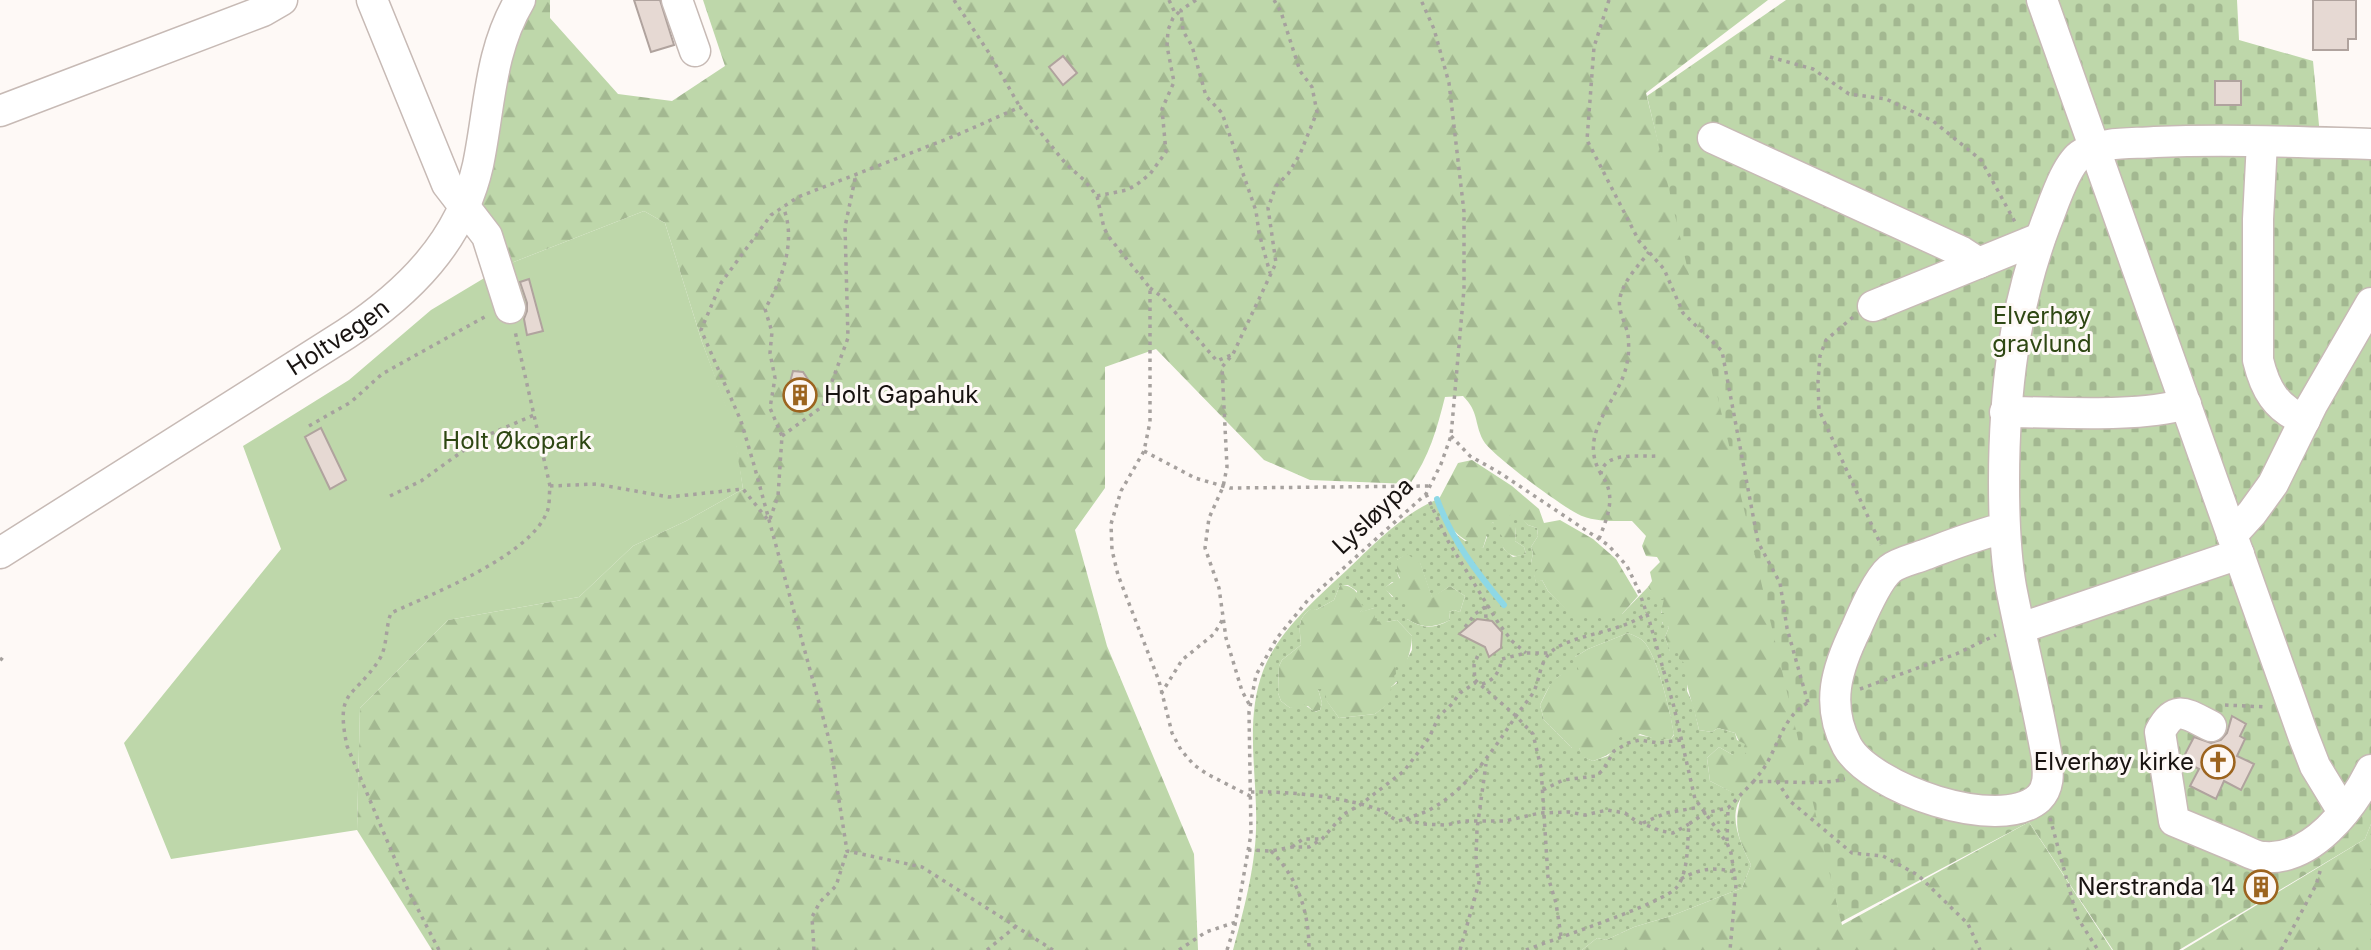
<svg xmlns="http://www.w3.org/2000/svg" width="2371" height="950" viewBox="0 0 2371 950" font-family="Inter,sans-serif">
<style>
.green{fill:#bed7aa}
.forest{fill:url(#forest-firs)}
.cemetery{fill:url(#cemetery-stones)}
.park{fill:url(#park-dots);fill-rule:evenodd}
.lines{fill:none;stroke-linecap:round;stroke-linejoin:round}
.stream{stroke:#8ed8e5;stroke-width:6}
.building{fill:#e6d9d3;stroke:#b0a39e;stroke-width:2}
.minor-casing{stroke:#c7bab5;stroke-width:33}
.path{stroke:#a6a19e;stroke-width:3.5;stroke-dasharray:3.5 5;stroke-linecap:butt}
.minor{stroke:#fff;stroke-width:30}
.labels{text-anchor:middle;stroke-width:6;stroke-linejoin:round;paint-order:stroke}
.park-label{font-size:24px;fill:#2e4713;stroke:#fef9f6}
.street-label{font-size:24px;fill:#181311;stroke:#fef9f6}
.poi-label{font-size:24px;fill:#181311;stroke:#fef9f6;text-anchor:end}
</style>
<defs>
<pattern id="forest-firs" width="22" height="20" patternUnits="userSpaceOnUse" patternTransform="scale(1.75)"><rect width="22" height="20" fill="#bed7aa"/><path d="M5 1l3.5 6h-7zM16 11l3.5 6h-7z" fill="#a3b891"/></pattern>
<pattern id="cemetery-stones" width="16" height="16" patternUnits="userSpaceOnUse" patternTransform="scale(1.75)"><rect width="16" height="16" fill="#bed7aa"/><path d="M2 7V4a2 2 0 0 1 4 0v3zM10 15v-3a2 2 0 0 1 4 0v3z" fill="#a3b891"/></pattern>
<pattern id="park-dots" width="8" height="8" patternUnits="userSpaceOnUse" patternTransform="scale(1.75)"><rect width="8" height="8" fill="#bed7aa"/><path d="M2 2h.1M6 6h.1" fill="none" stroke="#a3b891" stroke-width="1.8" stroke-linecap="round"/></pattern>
</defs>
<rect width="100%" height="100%" fill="#fef9f6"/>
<path class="green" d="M644,211L665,223L702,342L734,427L743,489L686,521L633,546L579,597L448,620L360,708L357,830L171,859L124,743L281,549L243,446L349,380L431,310L506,265Z"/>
<g class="forest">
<path d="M535,0H550V18L618,94L672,101L725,66L703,0H1768L1646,93L1726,414L1842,925L2029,822L2112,950H1582L1597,938L1606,940L1634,927L1671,916L1742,888L1751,865C1738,838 1733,827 1741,797L1710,781L1707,758L1719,747L1733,755L1743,750L1735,733L1718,728L1712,732L1699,730C1694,707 1686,687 1683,663L1670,652L1665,637L1669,627L1663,625L1661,608L1648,587L1652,581L1650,572L1660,562L1657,557L1646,556L1642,546L1646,536L1632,521C1616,521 1597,522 1582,516C1566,510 1490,454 1483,440C1474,422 1479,412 1463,396L1445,397C1437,429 1429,457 1410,484L1310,480L1264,460L1156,349L1105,367V488L1075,530L1107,646L1194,854L1198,950H432L357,830L360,708L448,620L579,597L633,546L686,521L743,489L733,427L702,342L665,223L644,211L506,265L480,210L502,82L528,10Z"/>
<path d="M1472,460L1512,486L1539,509L1544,523L1560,520L1593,539L1616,559L1638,596L1622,614L1572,615L1548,591L1542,580L1536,583L1531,563L1533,553L1531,547L1538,536L1537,528L1528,525L1521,518L1516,527L1515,541L1524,547L1526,554C1503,563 1500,539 1493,522L1489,528L1483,548C1454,537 1449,528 1439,499L1458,463Z"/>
<path d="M1407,553L1420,562L1432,597L1450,586L1465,596L1460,612L1454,610L1449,612L1450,620C1433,628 1424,629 1407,619V610L1384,588L1400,578L1397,572V560Z"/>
<path d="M1340,585C1355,585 1359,595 1365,607L1360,612L1374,608L1386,622L1397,620L1412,636C1412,650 1403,679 1391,687V702L1375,714L1339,718L1318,689L1322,703L1320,710L1314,712L1308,706L1290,708L1281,701L1278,693L1279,666L1282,660L1301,645C1300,628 1296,619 1312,608L1316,610L1334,600Z"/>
<path d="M1628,633C1632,635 1639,637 1643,641C1657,653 1671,715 1674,734L1671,739L1658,740L1640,734C1624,743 1610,756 1593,761L1583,757L1579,748H1572L1544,720L1540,705L1552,681L1565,672L1575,657L1588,649Z"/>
<path d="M2371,824V950H2183L2365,839Z"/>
</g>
<path class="cemetery" d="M1786,0H2237L2239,40L2313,61L2320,136L2371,137V824L2365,839L2179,950H2113L2029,822L1841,922L1647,96Z"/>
<path class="park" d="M1439,499L1453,532L1465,541L1471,540L1483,548L1487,537L1484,532L1493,522L1503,538L1501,541L1504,549L1513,557L1526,554L1524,547L1515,541L1516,527L1509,523L1510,515L1517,512L1528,525L1537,528L1538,536L1531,547L1533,553L1531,563L1539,568L1534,573L1536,582L1542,580L1548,591L1572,614H1622L1648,587L1657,599H1664L1661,613H1668L1669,616L1662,623L1669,627L1665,637L1670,651H1679V659L1688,666L1687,691L1693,704L1699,730L1712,732L1718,728L1735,733L1737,740L1745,744L1743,750L1748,756L1747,760L1733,755L1719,747L1707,758L1710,781L1732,792L1745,793C1725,813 1741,844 1751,865L1742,888L1671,916L1634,927L1606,940L1597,938L1582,950H1233C1243,914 1255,868 1256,830C1258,777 1244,722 1263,671C1278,631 1317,598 1347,570C1372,546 1407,510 1439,499ZM1407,554L1420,563L1432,598L1450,586L1465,596L1460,612L1454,610L1449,612L1450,620C1433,629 1424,629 1407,619L1408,599L1401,595L1392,597L1385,588L1392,582L1401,583L1397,572V560ZM1340,585H1348L1357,591L1356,598L1364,607L1359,613L1374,608L1375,621L1386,622L1397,620L1412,636V650L1403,667L1395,661L1396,674L1394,676L1397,683L1391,687L1390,702L1375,714L1339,718L1327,701L1324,689H1318L1322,703L1320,710L1315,712L1302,703L1290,708L1281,701L1278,693L1279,666L1282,660L1301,645C1300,629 1296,619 1311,609L1316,610L1334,600ZM1628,633C1632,635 1639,637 1643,641C1657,653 1671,715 1674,735L1671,739C1650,741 1634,728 1615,740L1616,747L1608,756L1593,761L1584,757L1579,748H1572L1544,720L1540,705C1550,685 1554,671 1579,672L1575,657L1588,649Z"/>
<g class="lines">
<path class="stream" d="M1437,499C1452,540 1476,572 1504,605"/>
</g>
<g class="building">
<path d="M634,0H660L674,45L651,52Z"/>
<path d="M2313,0H2356V39H2348V50H2313Z"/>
<path d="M1063,56L1077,73L1063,85L1049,67Z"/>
<rect x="2215" y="81" width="26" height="24"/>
<path d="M529,279L543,331L527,335L524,319L527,311V303L520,282Z"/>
<path d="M793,371L803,372L813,387L811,399L802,407L792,409L788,390Z"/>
<path d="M321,428L346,480L330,489L305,437Z"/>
<path d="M1477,619L1492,621L1502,632L1501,648L1489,657L1485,647L1459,634Z"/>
<path d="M2232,716L2246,724L2240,736L2245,739L2237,756L2254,764L2241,790L2224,781L2216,799L2190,786L2199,769L2182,760L2194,737L2211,743L2221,740L2227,733Z"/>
</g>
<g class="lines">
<defs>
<g id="minor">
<path d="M372,0L447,184L487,236L510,308"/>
<path d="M677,0L695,51"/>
<path d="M2042,0L2303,735L2315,766L2343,812"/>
<path d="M0,111L263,11L282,0"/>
<path d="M1713,138L1962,252L1979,263"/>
<path d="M2262,142L2258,219V360C2265,389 2276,409 2305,420"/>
<path d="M1873,306L2040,238"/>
<path d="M2005,412C2059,412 2136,418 2186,404"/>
<path d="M2005,528C1978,534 1951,545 1924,555C1914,559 1899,562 1890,569C1877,580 1863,613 1856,629C1837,668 1825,704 1847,746C1870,788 1999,834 2039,798C2050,787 2048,772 2047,758C2037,701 2022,644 2011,587C2005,553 2004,517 2004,482C2004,393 2014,307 2046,223C2053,206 2066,163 2082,154C2103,141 2131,144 2155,142C2227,139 2299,142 2371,144"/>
<path d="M2232,535L2252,513L2273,484L2312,405L2371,303"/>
<path id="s1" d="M0,553L346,334C408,293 461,241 478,165C490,108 489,52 520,0"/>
<path d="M2021,628L2239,554"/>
<path d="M2211,726C2188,715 2175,702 2160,732L2174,821C2196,830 2217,839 2239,848C2246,851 2256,857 2264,857C2312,861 2352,808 2371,770"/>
</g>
</defs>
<use href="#minor" class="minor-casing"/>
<g class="path">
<path d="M954,0L989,53L1020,107"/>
<path d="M1169,0L1176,15"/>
<path d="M1196,0L1181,10L1183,31L1192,46L1206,96L1222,113L1256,211L1259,233L1270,273"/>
<path d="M1609,0L1594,47L1587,140L1639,241L1664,269L1683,313L1722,351L1758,542L1780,583L1787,628L1808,703"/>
<path d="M1770,57L1813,69L1849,94L1886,99L1933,121L1981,160L2015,222"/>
<path d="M1097,196L1127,190L1136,185L1150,174L1166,152L1162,109L1174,82L1167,46L1168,30L1173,18L1181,10"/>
<path d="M1150,288L1162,297L1217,361L1231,355"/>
<path d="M1853,317L1826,340L1820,356L1818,381L1819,410L1881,545"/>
<path d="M309,426L351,402L382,374L488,315"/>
<path d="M782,436L823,406L848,338L845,227L856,174"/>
<path d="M1451,436L1470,456L1500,473L1608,545L1627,566L1639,591L1650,623L1674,707L1695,799L1727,843L1731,853L1736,885L1730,950"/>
<path d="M1144,451L1195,478L1230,488L1430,486"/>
<path d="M1601,474C1576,432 1620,402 1627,363C1629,355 1629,343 1628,335C1626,324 1617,309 1620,298C1623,281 1639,265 1649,252"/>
<path d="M550,486L596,484L669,497L743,489L768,520"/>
<path d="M1426,494L1448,541L1499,624L1512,641L1526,653"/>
<path d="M390,496L421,481L481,438L534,415"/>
<path d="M770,519L778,496L782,436L770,408L775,378L770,353L772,332L765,309C782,280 797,240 783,207"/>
<path d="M1599,539C1608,515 1617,496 1601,474C1604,451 1639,457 1657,456"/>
<path d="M1485,606L1486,618"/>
<path d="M1465,627L1475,614L1485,607"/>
<path d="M0,658L5,662"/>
<path d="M1475,680L1516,716L1533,734L1541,768L1548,877L1556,903L1561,936"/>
<path d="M1482,684C1495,680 1499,672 1502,659L1526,653H1548"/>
<path d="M1860,689L1956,654L1996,635"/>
<path d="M1161,694L1182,660L1214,634L1223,619"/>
<path d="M1249,704L1242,691L1226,638L1219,588L1205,548L1209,518L1223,487L1227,467L1222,367L1233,354L1276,263L1268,208L1276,186L1288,174L1300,154L1317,112L1312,87L1300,71L1281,12L1274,0"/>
<path d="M2225,705L2267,707"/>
<path d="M1777,781L1790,801L1852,853L1883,856L1918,875L1968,924L1980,950"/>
<path d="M1753,782C1758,776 1763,770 1767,763C1780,740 1784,716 1809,702"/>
<path d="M1543,790L1563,780L1596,776L1603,770L1614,751L1628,743L1640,740L1658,743L1681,740"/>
<path d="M1251,792C1289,791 1345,797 1380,810C1387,812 1391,818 1398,821L1406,819L1422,824L1447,825L1463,821H1505L1540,813L1569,812L1585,815L1607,810L1625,813L1636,821L1661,831L1673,833L1689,824"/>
<path d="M2050,818L2077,917L2098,950"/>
<path d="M1406,819C1414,815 1423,814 1431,809C1468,788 1491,753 1514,719C1520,710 1527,702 1533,693C1540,680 1539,665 1549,654C1567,634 1620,634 1647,613"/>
<path d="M1643,823L1666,813L1700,807"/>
<path d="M1727,841L1728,808"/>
<path d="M1292,847L1303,839H1320"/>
<path d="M1248,850L1271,851L1292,847H1309L1322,839L1344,814L1360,805L1404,771L1429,738L1439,716L1451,705L1460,693L1475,683L1474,665L1478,655"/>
<path d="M1271,851C1298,878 1309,912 1309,950"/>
<path d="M1681,879C1701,868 1713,867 1735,872"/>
<path d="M439,950L408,890L347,746C335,688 353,700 379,660C388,646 385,628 391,613C432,594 530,556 547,512C550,505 549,494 550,486L515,331"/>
<path d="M814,950L812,917L820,902L836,886L847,851"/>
<path d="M987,950L1015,927"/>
<path d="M1053,950L922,867L847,851L830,743L754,465L741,421L701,330L721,283L771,215L798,197L957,135L1020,107L1066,164L1084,180L1097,196L1104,228L1109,237L1150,288V422L1144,451L1121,491L1111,524L1112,550L1118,575L1159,681L1172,733L1181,750L1194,765L1207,774L1252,797"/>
<path d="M1179,950L1206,932L1236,922"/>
<path d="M1227,950L1235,925L1251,834L1249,712L1256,675L1277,638L1308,600L1426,494L1441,464L1451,436L1464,289V212L1449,83L1434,29L1421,0"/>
<path d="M1460,950L1479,883L1476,857L1477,829L1486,764"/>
<path d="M1526,950C1551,940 1665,903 1677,887C1689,871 1687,843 1689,824L1705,813L1728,808L1753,782C1783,780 1815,786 1845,779"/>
<path d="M2281,950L2316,885L2321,868"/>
</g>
<use href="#minor" class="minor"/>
</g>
<defs>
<symbol id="building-ring" viewBox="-11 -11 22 22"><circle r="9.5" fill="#fef9f6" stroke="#9c641f" stroke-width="1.5"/><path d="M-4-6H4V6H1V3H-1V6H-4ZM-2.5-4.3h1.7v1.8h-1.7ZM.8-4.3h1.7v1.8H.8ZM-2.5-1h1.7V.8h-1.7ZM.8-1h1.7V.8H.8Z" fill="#9c641f"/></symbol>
<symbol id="church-ring" viewBox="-11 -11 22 22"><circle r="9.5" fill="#fef9f6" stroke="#9c641f" stroke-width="1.5"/><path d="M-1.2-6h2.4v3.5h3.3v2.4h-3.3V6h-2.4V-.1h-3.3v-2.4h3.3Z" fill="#9c641f"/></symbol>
</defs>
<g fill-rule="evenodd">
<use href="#building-ring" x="781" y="376" width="38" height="38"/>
<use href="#church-ring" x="2199" y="743" width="38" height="38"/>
<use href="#building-ring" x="2242" y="868" width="38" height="38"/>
</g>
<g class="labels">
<g class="park-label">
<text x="2042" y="324">Elverhøy<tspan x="2042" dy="28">gravlund</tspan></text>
<text x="517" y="449">Holt Økopark</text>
</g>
<g class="street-label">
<text dy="8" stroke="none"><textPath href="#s1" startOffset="401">Holtvegen</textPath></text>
<text transform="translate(1373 516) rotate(-43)" y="8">Lysløypa</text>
</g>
<g class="poi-label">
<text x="824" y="403" text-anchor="start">Holt Gapahuk</text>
<text x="2194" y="770">Elverhøy kirke</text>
<text x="2236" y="895">Nerstranda 14</text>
</g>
</g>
</svg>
